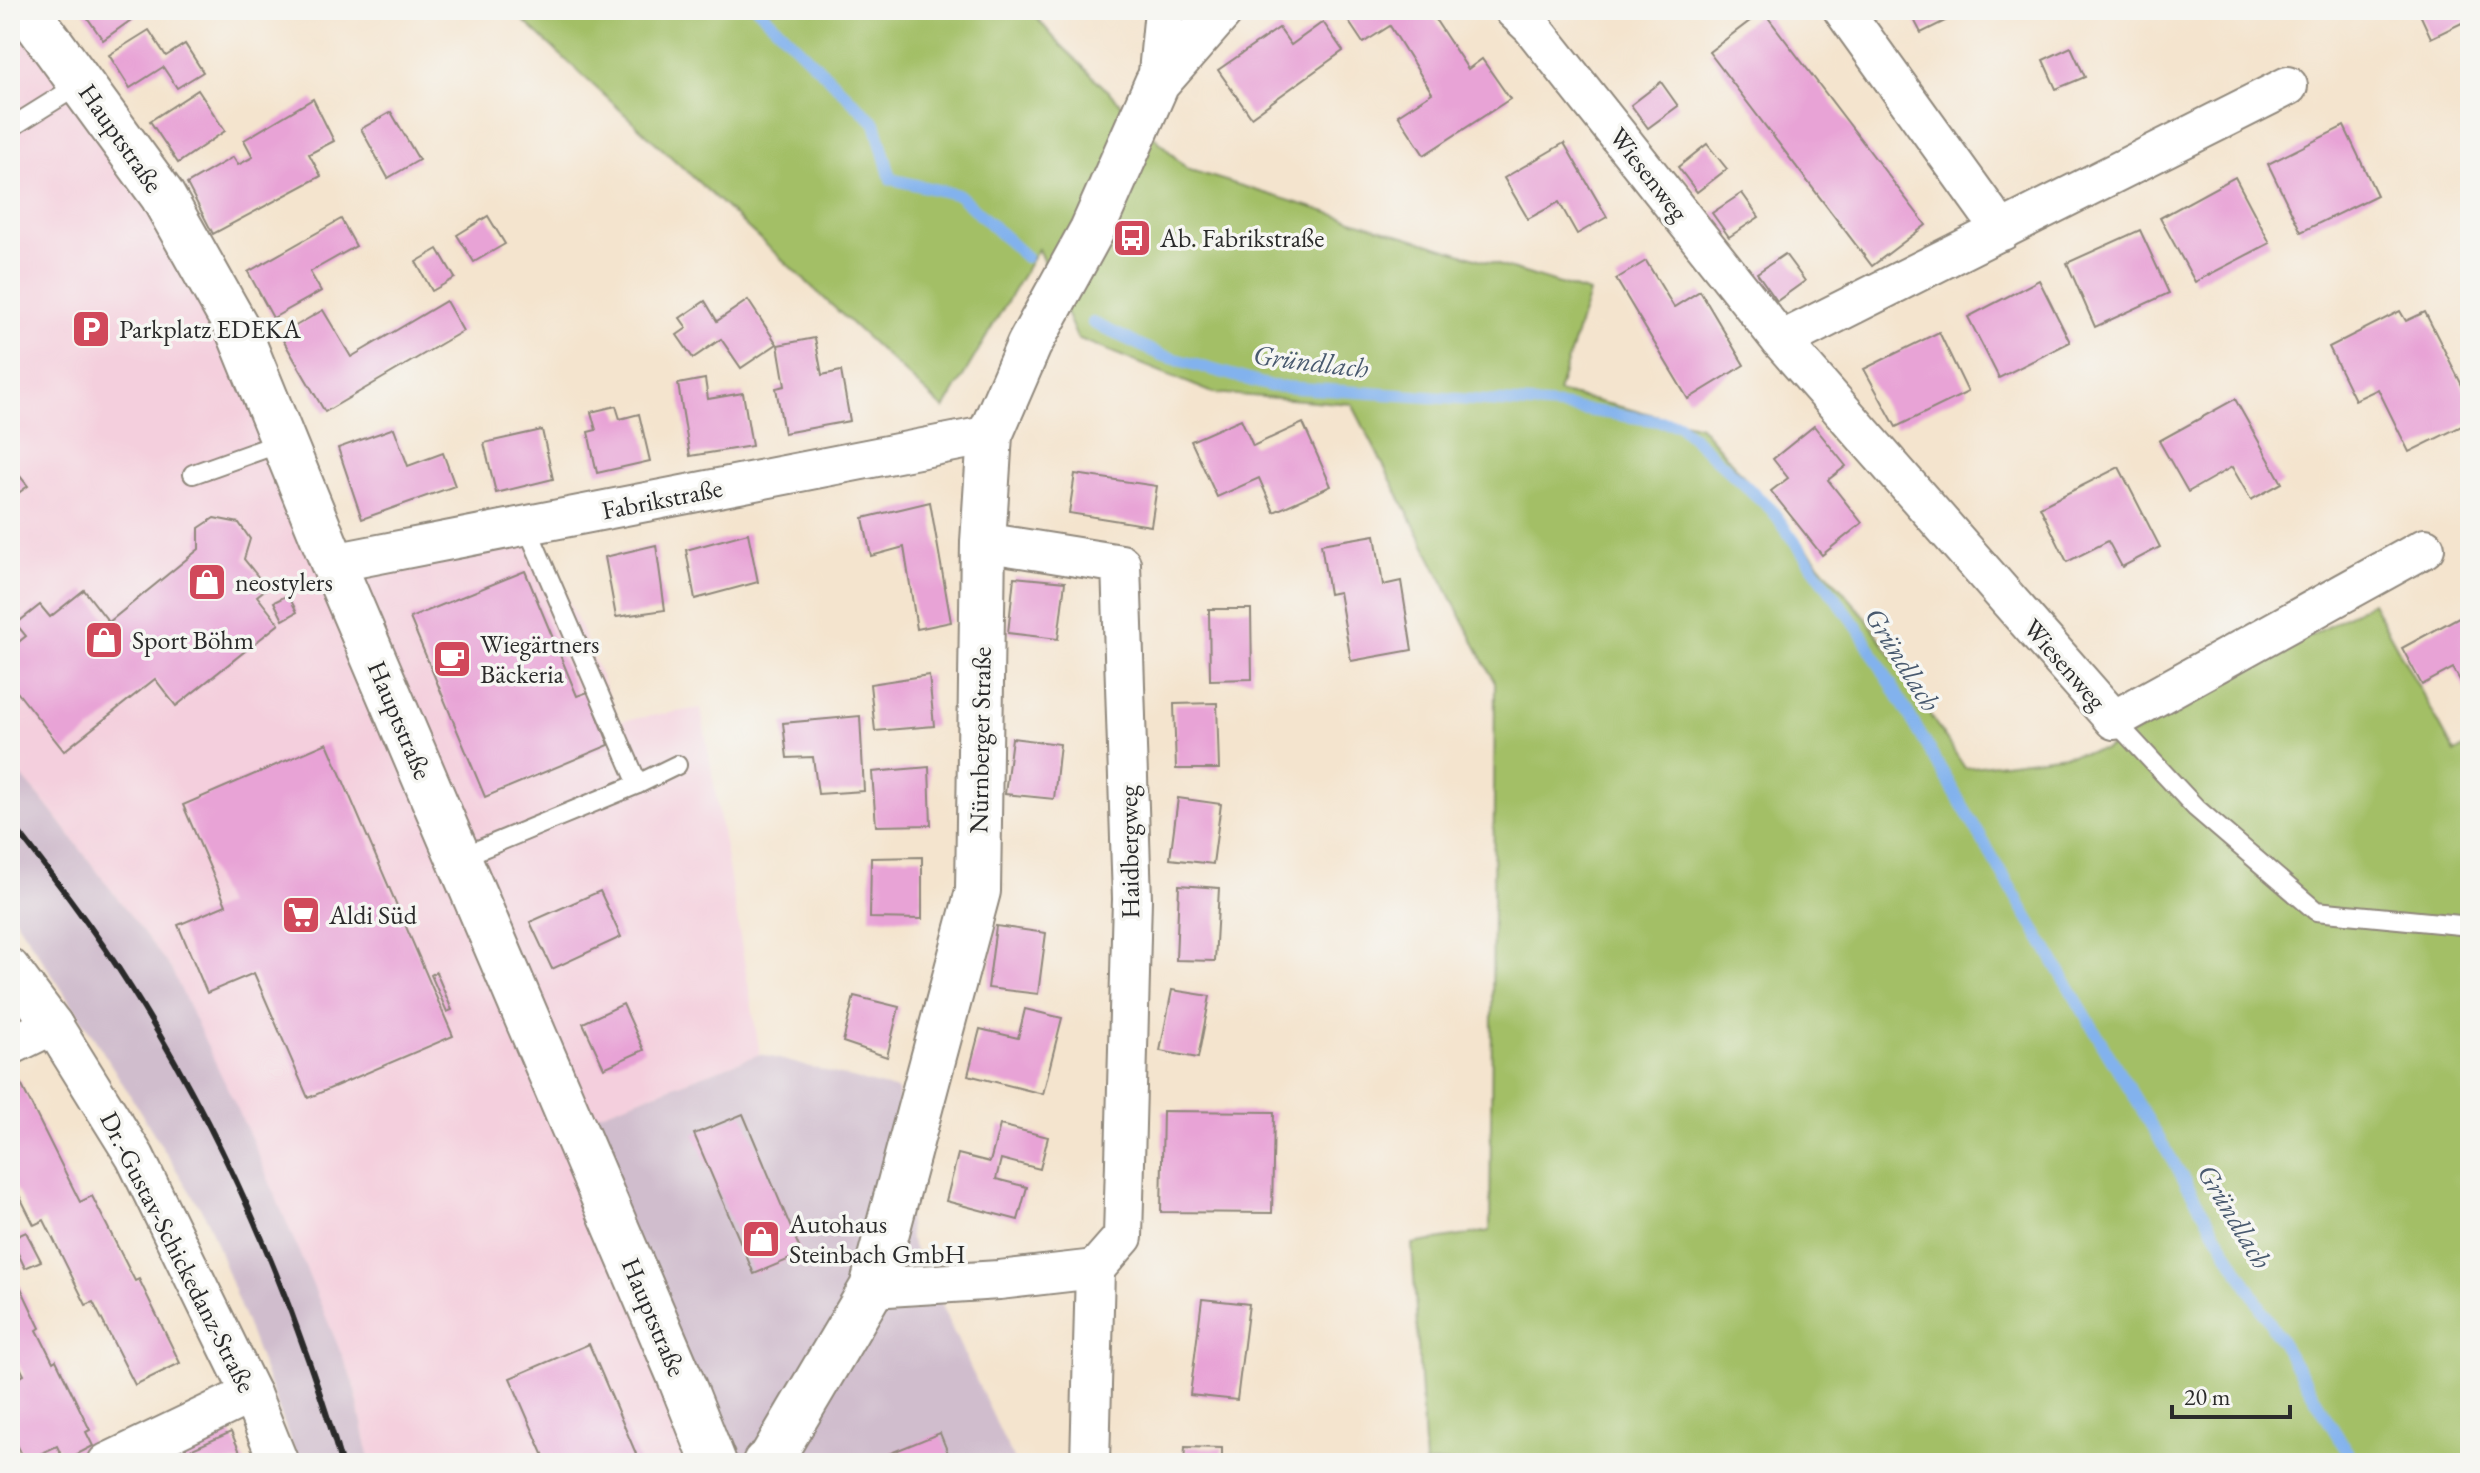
<svg xmlns="http://www.w3.org/2000/svg" width="2480" height="1473" viewBox="0 0 2480 1473" font-family="'EB Garamond',serif">
<style>
.built{fill:#f4cfdd}
.industrial{fill:#d0bdcd}
.green{fill:#a3bf66;stroke:#677548;stroke-width:2}
.lines{fill:none;stroke-linecap:round;stroke-linejoin:round}
.stream{stroke:#82b2ed;stroke-width:12}
.building{fill:#e8a3d6}
.service-casing{stroke:#90887c;stroke-width:22}
.minor-casing{stroke:#90887c;stroke-width:42}
.tertiary-casing{stroke:#90887c;stroke-width:48}
.service{stroke:#fff;stroke-width:18}
.minor{stroke:#fff;stroke-width:38}
.tertiary{stroke:#fff;stroke-width:44}
.rail{stroke:#2b2b2b;stroke-width:6}
.labels{text-anchor:middle;stroke-width:7;stroke-linejoin:round;paint-order:stroke}
.street-label{font-size:26px;fill:#2b2b2b;stroke:#f6f6f2}
.poi-label{font-size:26px;fill:#2b2b2b;stroke:#f6f6f2;text-anchor:start}
.water-label{font-size:28px;font-style:italic;fill:#495a6f;stroke:#f6f6f2}
</style>
<rect width="100%" height="100%" fill="#f6f6f2"/>
<filter id="ink" filterUnits="userSpaceOnUse"><feTurbulence type="fractalNoise" baseFrequency=".0125" numOctaves="2"/><feDisplacementMap in="SourceGraphic" scale="16" xChannelSelector="R" yChannelSelector="G"/><feConvolveMatrix kernelMatrix="1 2 1 2 8 2 1 2 1" color-interpolation-filters="sRGB"/></filter>
<filter id="wash" filterUnits="userSpaceOnUse"><feTurbulence type="fractalNoise" baseFrequency=".006" numOctaves="4" result="noise"/><feDisplacementMap in="SourceGraphic" scale="32" xChannelSelector="R" yChannelSelector="G"/><feGaussianBlur stdDeviation="1.8" result="paint"/><feColorMatrix in="noise" values="0 0 0 0 0 0 0 0 0 0 0 0 0 0 0 0 0 1.4 0 .05"/><feComposite in="paint" operator="in"/></filter>
<g filter="url(#wash)">
<rect width="100%" height="100%" fill="#f4e4ce"/>
<path class="built" d="M10,10L153,195L328,569L538,529L620,721L701,708L760,1054L579,1121L711,1463H370L354,1383L171,969L50,809L10,762Z"/>
<g class="industrial">
<path d="M10,762L50,809L171,969L252,1140L354,1384L370,1463H299L207,1219L100,1047L10,911Z"/>
<path d="M760,1054L898,1090L910,1239L1015,1463H711L579,1121Z"/>
</g>
<path class="green" d="M512,10H1030L1055,39L1187,169L1589,293L1558,392L1700,426L1864,615L1965,768L2104,750L2372,602L2455,753L2470,744V1463H1425L1412,1244L1490,1231L1495,683L1352,404L1213,393L1077,338L1038,249L944,409Z"/>
<g class="lines">
<g class="stream">
<path d="M645,10L650,12L656,10"/>
<path d="M759,10L875,123L891,179L959,195L1026,257"/>
<path d="M1093,323L1161,355L1270,386L1560,406L1678,424L1771,509L1859,630L2106,1050L2354,1463"/>
</g>
</g>
<g id="blocks">
<g class="building">
<path d="M82,10H145L103,40Z"/>
<path d="M1341,10H1429L1468,69L1482,59L1510,99L1424,155L1398,115L1432,93L1390,26L1363,43Z"/>
<path d="M1909,10H1967L1921,33Z"/>
<path d="M2418,10H2470V19L2431,38Z"/>
<path d="M1763,11L1926,225L1872,266L1709,52Z"/>
<path d="M1323,22L1343,51L1251,117L1218,70L1279,28L1291,45Z"/>
<path d="M149,30L166,56L185,44L203,72L177,88L163,67L130,88L109,55Z"/>
<path d="M2071,47L2085,77L2056,89L2043,60Z"/>
<path d="M1661,82L1678,106L1648,128L1631,105Z"/>
<path d="M198,90L225,131L178,163L150,121Z"/>
<path d="M313,99L334,141L309,154L321,176L213,234L187,184L233,157L238,165L253,157L244,140Z"/>
<path d="M391,112L419,160L388,178L361,129Z"/>
<path d="M2344,126L2377,195L2301,232L2268,164Z"/>
<path d="M1564,143L1607,217L1577,234L1559,202L1528,219L1504,178Z"/>
<path d="M1707,144L1727,169L1697,192L1678,167Z"/>
<path d="M2235,177L2270,243L2195,282L2160,218Z"/>
<path d="M1742,193L1759,217L1729,237L1712,213Z"/>
<path d="M488,216L505,244L474,262L457,235Z"/>
<path d="M341,219L356,246L310,272L321,291L273,318L248,272Z"/>
<path d="M2140,230L2169,293L2095,327L2067,263Z"/>
<path d="M438,249L455,278L432,291L416,262Z"/>
<path d="M1785,254L1805,281L1777,301L1757,273Z"/>
<path d="M1646,261L1674,307L1700,291L1744,365L1688,399L1616,279Z"/>
<path d="M2039,280L2070,342L1999,378L1968,317Z"/>
<path d="M748,300L777,344L741,368L721,339L693,358L677,335L687,328L680,318L705,301L717,321Z"/>
<path d="M446,301L463,331L325,412L280,335L323,310L351,357Z"/>
<path d="M2400,311L2406,321L2425,312L2470,401V422L2409,452L2378,389L2355,400L2329,347Z"/>
<path d="M1939,332L1968,392L1896,427L1864,369Z"/>
<path d="M815,338L822,375L841,371L850,421L784,433L776,388L785,386L778,345Z"/>
<path d="M705,379L708,399L743,393L752,446L690,456L678,384Z"/>
<path d="M2235,399L2282,483L2251,500L2232,467L2188,492L2159,441Z"/>
<path d="M616,406L620,419L639,414L650,461L597,473L588,432L596,430L591,412Z"/>
<path d="M1241,419L1253,446L1303,423L1331,486L1274,512L1259,478L1217,497L1191,441Z"/>
<path d="M1814,426L1846,466L1828,480L1862,523L1822,555L1771,491L1788,478L1773,459Z"/>
<path d="M394,428L408,466L443,453L455,486L362,519L338,448Z"/>
<path d="M542,430L553,479L496,493L484,443Z"/>
<path d="M10,464L28,486L10,499Z"/>
<path d="M2119,467L2160,547L2122,567L2108,541L2067,562L2040,507Z"/>
<path d="M1075,474L1157,486L1151,526L1069,513Z"/>
<path d="M930,502L951,622L917,629L904,547L871,556L863,518Z"/>
<path d="M214,518L239,523L250,539L244,559L267,588L257,596L279,624L176,706L155,679L64,751L10,683V649L26,636L16,624L40,605L50,617L84,590L109,622L199,549V528Z"/>
<path d="M748,533L758,582L695,599L686,550Z"/>
<path d="M1375,535L1383,585L1401,581L1412,650L1351,661L1339,592L1329,594L1321,544Z"/>
<path d="M656,545L665,610L616,617L605,557Z"/>
<path d="M525,571L577,696L588,692L609,745L485,797L410,618Z"/>
<path d="M1014,577L1065,582L1058,639L1008,633Z"/>
<path d="M288,595L297,612L283,620L274,602Z"/>
<path d="M1209,609H1251L1252,679L1210,680Z"/>
<path d="M2470,611V698L2453,668L2422,685L2402,648Z"/>
<path d="M929,675L934,726L875,731L870,684Z"/>
<path d="M1217,703L1219,769H1176L1174,704Z"/>
<path d="M860,716L864,791L818,794L813,757L787,758L783,723Z"/>
<path d="M1012,738L1060,744L1054,799L1005,794Z"/>
<path d="M327,743L453,1036L308,1098L254,973L207,993L178,925L226,905L183,805Z"/>
<path d="M929,767L931,825L876,826L872,772Z"/>
<path d="M1178,798L1221,804L1213,864L1170,859Z"/>
<path d="M922,857V919L870,918L871,858Z"/>
<path d="M1179,885L1219,888L1215,961L1176,960Z"/>
<path d="M600,891L621,937L552,969L530,922Z"/>
<path d="M996,926L1046,933L1038,994L988,988Z"/>
<path d="M436,972L452,1010L447,1012L431,975Z"/>
<path d="M1172,990L1210,996L1198,1058L1160,1051Z"/>
<path d="M854,996L899,1007L887,1057L843,1042Z"/>
<path d="M623,1004L644,1050L604,1068L583,1023Z"/>
<path d="M1025,1009L1062,1018L1043,1094L968,1075L980,1029L1018,1038Z"/>
<path d="M19,1080L80,1202L92,1196L135,1281L139,1279L180,1363L135,1385L93,1302L86,1305L44,1220L34,1225L10,1177V1084Z"/>
<path d="M1163,1111L1274,1112L1272,1213L1161,1212Z"/>
<path d="M743,1114L802,1254L754,1274L694,1134Z"/>
<path d="M1000,1125L1048,1137L1040,1169L1001,1159L996,1179L1027,1187L1018,1220L946,1201L958,1154L990,1162Z"/>
<path d="M26,1232L41,1261L25,1268L11,1239Z"/>
<path d="M10,1265L40,1328L37,1330L53,1362L56,1360L90,1430L86,1432L93,1446L64,1461L57,1446L25,1461L10,1430V1382L24,1375L10,1347Z"/>
<path d="M1202,1299L1249,1304L1237,1400L1190,1395Z"/>
<path d="M589,1344L640,1463H547L510,1378Z"/>
<path d="M231,1432L245,1463H177L174,1457Z"/>
<path d="M940,1433L952,1463H866Z"/>
<path d="M1185,1447L1222,1448V1463H1184Z"/>
</g>
</g>
</g>
<g filter="url(#ink)">
<use href="#blocks" fill-opacity="0" stroke="#90887c" stroke-width="2"/>
<g class="lines">
<defs>
<g id="service">
<path d="M10,128L82,83"/>
<path d="M193,474L283,442"/>
<path d="M526,525L638,784L677,765"/>
<path d="M2114,720L2196,808L2316,911L2470,926"/>
<path d="M459,858L638,784"/>
</g>
<g id="minor">
<path d="M1514,10L1532,27L1781,341L2114,720L2425,548"/>
<path d="M1843,10L2002,231"/>
<path d="M1157,83L1164,10"/>
<path d="M1781,341L2288,86"/>
<path d="M983,542L1121,564L1132,899L1123,1237L1095,1269L1090,1463"/>
<path d="M333,563L990,435"/>
<path d="M10,968L53,1025L135,1157L251,1394L279,1463"/>
<path d="M10,1046L53,1025"/>
<path d="M872,1288L999,1280L1095,1269"/>
<path d="M107,1463L251,1394"/>
</g>
<g id="tertiary">
<path d="M27,10L162,195L238,330L333,563L679,1375L714,1463"/>
<path d="M765,1463L771,1459L872,1288L978,891L983,542L990,435L1029,345L1092,230L1157,83L1221,10"/>
</g>
</defs>
<use href="#service" class="service-casing"/>
<use href="#minor" class="minor-casing"/>
<use href="#tertiary" class="tertiary-casing"/>
<use href="#service" class="service"/>
<use href="#minor" class="minor"/>
<use href="#tertiary" class="tertiary"/>
<path class="rail" d="M10,821C52,875 95,930 131,988C204,1104 263,1229 308,1359C320,1394 332,1428 341,1463"/>
</g>
</g>
<defs>
<symbol id="bus-square" viewBox="-11 -11 22 22"><rect x="-9" y="-9" width="18" height="18" rx="4" fill="#d1495b" stroke="#f6f6f2"/><path d="M-5-6H5V4H4V6H2V4H-2V6H-4V4H-5ZM-3.5-4V0h7V-4ZM-3.5 1.2v1.5H-2V1.2ZM2 1.2v1.5H3.5V1.2Z" fill="#fff"/></symbol>
<symbol id="parking-square" viewBox="-11 -11 22 22"><rect x="-9" y="-9" width="18" height="18" rx="4" fill="#d1495b" stroke="#f6f6f2"/><path d="M-3.5-5.5H1a3.5 3.5 0 0 1 0 7H-1V5.5H-3.5ZM-1-3.4V-.6H.8a1.4 1.4 0 0 0 0-2.8Z" fill="#fff"/></symbol>
<symbol id="shop-square" viewBox="-11 -11 22 22"><rect x="-9" y="-9" width="18" height="18" rx="4" fill="#d1495b" stroke="#f6f6f2"/><path d="M-5-2.5h2.3a2.7 3.5 0 0 1 5.4 0H5L5.5 6h-11ZM-1.5-2.5h3a1.5 2.3 0 0 0-3 0Z" fill="#fff"/></symbol>
<symbol id="cafe-square" viewBox="-11 -11 22 22"><rect x="-9" y="-9" width="18" height="18" rx="4" fill="#d1495b" stroke="#f6f6f2"/><path d="M-5.5-4.5H6V0H3Q3 3.5 0 3.5H-2.5Q-5.5 3.5-5.5 0ZM3-3.2v2h1.7v-2ZM-6 4.5H4V6H-6Z" fill="#fff"/></symbol>
<symbol id="supermarket-square" viewBox="-11 -11 22 22"><rect x="-9" y="-9" width="18" height="18" rx="4" fill="#d1495b" stroke="#f6f6f2"/><path d="M-6-5.5h2.5l.6 2H6L4.5 2H-2.5L-4.4-4H-6ZM-1.5 3.2a1.3 1.3 0 1 0 .1 0ZM3 3.2a1.3 1.3 0 1 0 .1 0Z" fill="#fff"/></symbol>
</defs>
<g fill-rule="evenodd">
<use href="#bus-square" x="1110" y="216" width="44" height="44"/>
<use href="#parking-square" x="69" y="307" width="44" height="44"/>
<use href="#shop-square" x="185" y="560" width="44" height="44"/>
<use href="#shop-square" x="82" y="618" width="44" height="44"/>
<use href="#cafe-square" x="430" y="637" width="44" height="44"/>
<use href="#supermarket-square" x="279" y="893" width="44" height="44"/>
<use href="#shop-square" x="739" y="1217" width="44" height="44"/>
</g>
<g class="labels">
<g class="street-label">
<text transform="translate(121 138) rotate(55)" y="9">Hauptstraße</text>
<text transform="translate(1649 174) rotate(52)" y="9">Wiesenweg</text>
<text transform="translate(662 499) rotate(-11)" y="9">Fabrikstraße</text>
<text transform="translate(2065 664) rotate(49)" y="9">Wiesenweg</text>
<text transform="translate(400 720) rotate(67)" y="9">Hauptstraße</text>
<text transform="translate(980 740) rotate(-89)" y="9">Nürnberger Straße</text>
<text transform="translate(1129 852) rotate(-91)" y="9">Haidbergweg</text>
<text transform="translate(178 1252) rotate(63)" y="9">Dr.-Gustav-Schickedanz-Straße</text>
<text transform="translate(654 1317) rotate(67)" y="9">Hauptstraße</text>
</g>
<g class="poi-label">
<text x="1160" y="247">Ab. Fabrikstraße</text>
<text x="119" y="338">Parkplatz EDEKA</text>
<text x="235" y="591">neostylers</text>
<text x="132" y="649">Sport Böhm</text>
<text x="480" y="653">Wiegärtners<tspan x="480" dy="30">Bäckeria</tspan></text>
<text x="329" y="924">Aldi Süd</text>
<text x="789" y="1233">Autohaus<tspan x="789" dy="30">Steinbach GmbH</tspan></text>
</g>
<g class="water-label">
<text transform="translate(1311 361) rotate(7)" y="10">Gründlach</text>
<text transform="translate(1903 659) rotate(58)" y="10">Gründlach</text>
<text transform="translate(2235 1216) rotate(59)" y="10">Gründlach</text>
</g>
</g>
<rect width="2480" height="1473" fill="none" stroke="#f6f6f2" stroke-width="40"/>
<path d="M2172 1405v12h118v-12" fill="none" stroke="#2b2b2b" stroke-width="4"/>
<text x="2184" y="1405" font-size="24" fill="#2b2b2b" stroke="#f6f6f2" stroke-width="6" paint-order="stroke">20 m</text>
</svg>
